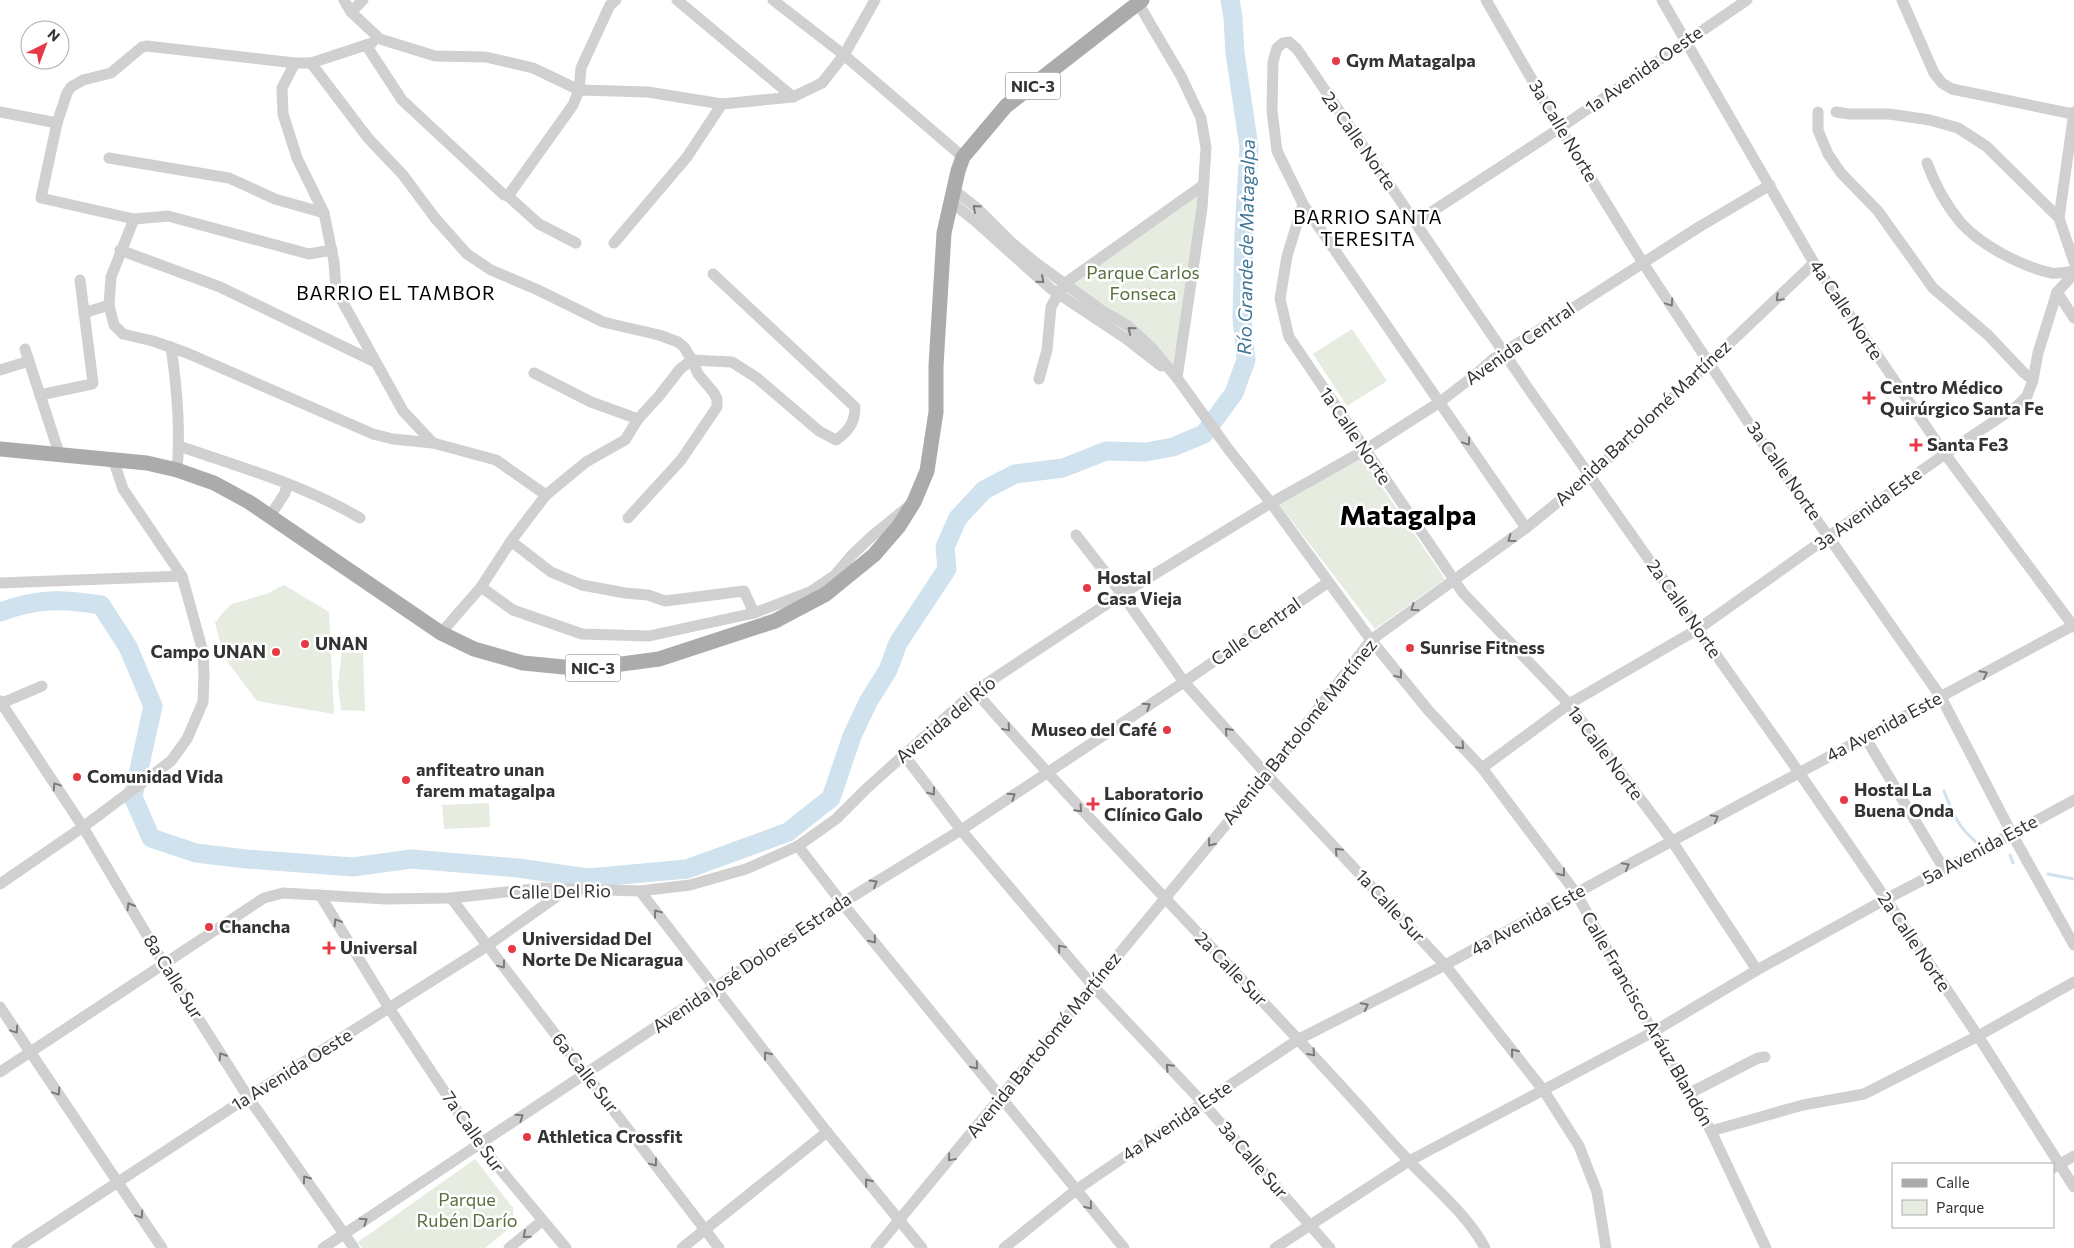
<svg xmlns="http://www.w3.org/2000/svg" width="2074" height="1248" viewBox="0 0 2074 1248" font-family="Commissioner,sans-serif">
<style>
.green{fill:#e6ecdf}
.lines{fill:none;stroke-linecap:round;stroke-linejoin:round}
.stream{stroke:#cfe2ee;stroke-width:3}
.river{stroke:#cfe2ee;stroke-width:19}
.minor{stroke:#d0d0d0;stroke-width:11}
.major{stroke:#ababab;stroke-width:15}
.oneway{stroke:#7a7a7a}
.poi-dot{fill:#e63946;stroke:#fff;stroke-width:2}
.labels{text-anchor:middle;stroke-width:5;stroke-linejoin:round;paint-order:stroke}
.shield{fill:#fff;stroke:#707070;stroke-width:1}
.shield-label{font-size:16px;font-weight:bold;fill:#333}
.poi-label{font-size:18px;font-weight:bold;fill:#333;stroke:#fff;text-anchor:start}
.street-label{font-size:18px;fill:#333;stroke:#fff}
.park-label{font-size:18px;fill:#56703f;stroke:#fff}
.neighbourhood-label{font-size:19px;letter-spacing:1px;fill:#000;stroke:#fff}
.water-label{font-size:19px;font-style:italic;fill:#3f7597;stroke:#fff}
.town-label{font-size:28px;font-weight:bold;fill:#000;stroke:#fff}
</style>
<rect width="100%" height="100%" fill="#fff"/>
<g class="green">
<path d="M1202,186L1177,378L1151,347L1064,284Z"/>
<path d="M1352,329L1387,381L1347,406L1313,354Z"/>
<path d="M1362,458L1445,579L1375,629L1278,503Z"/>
<path d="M284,585L329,612L334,714L257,701L224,657L215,623L224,611L232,604L266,594Z"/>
<path d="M342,652L363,653L365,711L341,710L338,685Z"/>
<path d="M489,803L490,827L444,829L442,805Z"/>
<path d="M475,1159L513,1208V1225L485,1248H362L358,1242Z"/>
</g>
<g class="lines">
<g class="stream">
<path d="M1944,791C1955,818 1958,828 1982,847"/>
<path d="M788,832L793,839"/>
<path d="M2010,855L2013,863"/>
<path d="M2048,874L2074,879"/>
</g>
<path class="river" d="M0,612C39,598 61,599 101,605L128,647L153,706L133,797L151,838L196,853L246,859L353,867L411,859L518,868L588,878L687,869L788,832L831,798L852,736L868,702L888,670L898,643L947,569L945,547L958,518L984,490L1015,474L1063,468L1106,451L1146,452L1173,447L1204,434L1234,393L1246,360L1242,318L1244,233L1249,147L1235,53L1233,17L1230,0"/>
<g class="minor">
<path d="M344,0L351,12L380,39L435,56L486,57L533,68L579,90L648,92L722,104L793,97L822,83L844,55L875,0"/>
<path d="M677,0L793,97"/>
<path d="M773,0L844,55L963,157"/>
<path d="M1139,0L1138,3L1181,76L1201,118L1206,148L1202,208L1177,378"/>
<path d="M1486,0L1560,128L1643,263L1750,425L1941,697L2012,834L2074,945"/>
<path d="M1662,0L1814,263L1945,454L2074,627"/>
<path d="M1902,0L1934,73L1942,83L1952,89L2073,114"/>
<path d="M351,12L363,0"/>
<path d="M366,45L402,100L504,195L508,196L573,105L579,90L581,68L610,5L616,0"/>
<path d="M311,63L372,43"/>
<path d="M0,112L57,123L67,93L71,87L83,80L111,73L142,47L147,46L295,63"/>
<path d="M1818,112V130L1828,154L1841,173L1878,211L1933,288L1988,335L2024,373L2033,380"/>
<path d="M1836,112L1850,114H1889L1930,120L1958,128L1986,146L2059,218L2074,262"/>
<path d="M57,123L41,198L134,219L168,216L309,254L332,250"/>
<path d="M109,158L229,178L275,199L324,213"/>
<path d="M1927,163C1935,185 1946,205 1961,223C1982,246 2021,266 2051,273C2058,274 2067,272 2074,271"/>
<path d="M954,190L977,208L1011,242L1036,263L1101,310L1128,326L1151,347L1177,378L1229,450L1271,503L1371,640L1428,710L1482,768L1576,893L1653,1032L1711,1131L1766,1248"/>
<path d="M508,196L539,224L576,243"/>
<path d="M951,202L975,221L1051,289L1125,338L1161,366"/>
<path d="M1303,204L1526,528"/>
<path d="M2059,218L2074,112"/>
<path d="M134,219L111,277L109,305L114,325L123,334L153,341L187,353L373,434L393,439L433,443L496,460L546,495"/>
<path d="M1416,222L1560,128L1747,0"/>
<path d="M614,243L687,157L722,104"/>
<path d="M120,250L220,287L375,362"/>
<path d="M2057,292L2074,318"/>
<path d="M84,313L109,305"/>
<path d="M171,347C177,388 181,429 177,470"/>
<path d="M25,349L59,453"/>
<path d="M0,370L29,361"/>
<path d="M534,373L591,402L638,419"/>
<path d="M1039,379L1047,350L1051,307L1064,284L1202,186"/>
<path d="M40,395L92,384L93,383L80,280"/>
<path d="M433,443L403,411L336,290L334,262L324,213L297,158L283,114L282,88L295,63H311L368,138L403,175L435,218L467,254L491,270L538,290L603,322L659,335L678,342L684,347L692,360L698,374L714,393L717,399V407L681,460L628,518"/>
<path d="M179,446C240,467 304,485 360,518"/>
<path d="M270,516L285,493L287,484"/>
<path d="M1076,535L1122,594L1184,682L1267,775L1445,965L1544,1091L1579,1146L1597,1192L1606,1248"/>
<path d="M511,541L551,572L582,585L625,593L648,595L665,601L744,591L754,613"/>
<path d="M0,583L182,576"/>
<path d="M481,587L513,610L582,634L649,636L754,613L810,592L835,575L851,556L872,536L909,506"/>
<path d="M441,633L481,587L511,541L546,495L586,462L625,440L638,419L659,396L680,369L692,360L732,362L757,378L819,431L836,440C849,431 855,422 855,407L713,274"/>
<path d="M975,691C1100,835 1235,968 1362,1109C1379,1128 1395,1147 1413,1165C1438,1191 1468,1216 1485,1248"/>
<path d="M0,701L83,827L164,964L248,1097L354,1248"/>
<path d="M0,704L42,686"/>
<path d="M1865,737L1944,869"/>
<path d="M904,755L961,830L1093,986L1203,1103L1330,1248"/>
<path d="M1482,768L1569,704L1698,629L1945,454L2017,406L2027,396L2033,380L2038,353L2057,292L2074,274"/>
<path d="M798,846L842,903L1124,1248"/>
<path d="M0,884L83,827L171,761L187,739L203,702L204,674L203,652L182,576L123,489L113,459"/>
<path d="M640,891L827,1132L922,1248"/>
<path d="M320,895L389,1008L480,1145L566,1248"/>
<path d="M451,898L719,1248"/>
<path d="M1757,970L1672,841L1569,704L1463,593L1289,337L1280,299L1287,256L1303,204L1277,151L1272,111L1273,62L1277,48L1283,43L1289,42L1297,49L1530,391L1789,758L1886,899L1978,1036L2074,1187"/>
<path d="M0,1007L162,1248"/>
<path d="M0,1072L264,898L283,893L386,899L451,898L542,888L640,891L690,885L746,869L798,846L836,819L866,789L975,691L1122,594L1271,503L1365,450L1440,402L1475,375L1492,360L1699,227L1770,185"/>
<path d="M1688,1094L1758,1058L1765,1057"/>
<path d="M1711,1131L1803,1105L1864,1094L1978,1036L2074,982"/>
<path d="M2053,1168L2074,1156"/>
<path d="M17,1248L248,1097L487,946L566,890"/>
<path d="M323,1248L842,903L961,830L1184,682L1327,583"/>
<path d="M509,1248L542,1221"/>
<path d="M682,1248L827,1132"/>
<path d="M876,1248L1267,775L1371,640L1526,528L1590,476L1814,263"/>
<path d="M1004,1248L1076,1190L1203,1103L1299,1039L1445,965L1622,868L2074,625"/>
<path d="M1275,1248L1409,1161L1653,1032L1757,970L1886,899L2012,834L2074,800"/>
</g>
<path class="major" d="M0,449L147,463L177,470L214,483L249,502L441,633L474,649L523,663L584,669L659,659L775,621L826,594L874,555L899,526L914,502L927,471L936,412V366L944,233L958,171L963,157L1006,106L1142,0"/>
</g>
<defs><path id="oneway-chevron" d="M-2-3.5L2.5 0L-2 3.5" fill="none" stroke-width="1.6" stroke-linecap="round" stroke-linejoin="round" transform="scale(1.25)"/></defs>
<g class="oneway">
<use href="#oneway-chevron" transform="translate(976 208) rotate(-138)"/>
<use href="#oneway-chevron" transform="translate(1041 280) rotate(41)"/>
<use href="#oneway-chevron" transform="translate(1779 298) rotate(135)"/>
<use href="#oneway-chevron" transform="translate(1670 303) rotate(56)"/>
<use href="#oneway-chevron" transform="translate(1131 330) rotate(-141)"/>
<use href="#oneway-chevron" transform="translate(1467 442) rotate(56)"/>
<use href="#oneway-chevron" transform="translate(1511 539) rotate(144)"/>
<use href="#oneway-chevron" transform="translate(1414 608) rotate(145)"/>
<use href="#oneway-chevron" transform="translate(1984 674) rotate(-28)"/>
<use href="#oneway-chevron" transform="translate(1399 675) rotate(51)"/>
<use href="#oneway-chevron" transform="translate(1147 706) rotate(-33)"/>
<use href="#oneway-chevron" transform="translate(1007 728) rotate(49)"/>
<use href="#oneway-chevron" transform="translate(1228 731) rotate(-132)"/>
<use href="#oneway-chevron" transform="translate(1461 746) rotate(47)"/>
<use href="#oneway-chevron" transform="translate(56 786) rotate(-124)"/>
<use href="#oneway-chevron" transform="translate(932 792) rotate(53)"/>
<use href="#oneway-chevron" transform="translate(1012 796) rotate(-34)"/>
<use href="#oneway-chevron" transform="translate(1079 809) rotate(47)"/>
<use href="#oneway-chevron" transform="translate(1715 818) rotate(-28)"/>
<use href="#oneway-chevron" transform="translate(1211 843) rotate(129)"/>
<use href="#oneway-chevron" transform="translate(1338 851) rotate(-133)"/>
<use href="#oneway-chevron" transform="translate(1626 866) rotate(-28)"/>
<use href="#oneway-chevron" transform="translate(1562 873) rotate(53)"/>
<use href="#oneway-chevron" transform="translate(874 883) rotate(-31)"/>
<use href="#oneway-chevron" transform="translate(130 906) rotate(-120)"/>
<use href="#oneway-chevron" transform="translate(657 913) rotate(-127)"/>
<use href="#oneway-chevron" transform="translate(337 922) rotate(-121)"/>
<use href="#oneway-chevron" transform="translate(873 940) rotate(51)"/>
<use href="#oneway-chevron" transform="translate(1061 948) rotate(-130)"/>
<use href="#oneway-chevron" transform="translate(502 965) rotate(53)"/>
<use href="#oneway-chevron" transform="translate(1365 1006) rotate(-27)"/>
<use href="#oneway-chevron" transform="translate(15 1030) rotate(56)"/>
<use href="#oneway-chevron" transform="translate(1514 1052) rotate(-128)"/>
<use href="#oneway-chevron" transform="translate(1312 1053) rotate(48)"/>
<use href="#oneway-chevron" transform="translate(767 1055) rotate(-128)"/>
<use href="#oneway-chevron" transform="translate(222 1056) rotate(-122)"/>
<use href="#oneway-chevron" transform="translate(975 1066) rotate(51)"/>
<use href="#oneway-chevron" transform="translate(1169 1067) rotate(-133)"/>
<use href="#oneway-chevron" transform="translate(57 1092) rotate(56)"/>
<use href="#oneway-chevron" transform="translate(520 1117) rotate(-34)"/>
<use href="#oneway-chevron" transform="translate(951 1158) rotate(130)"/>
<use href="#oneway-chevron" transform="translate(654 1163) rotate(53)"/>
<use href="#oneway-chevron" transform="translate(306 1179) rotate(-125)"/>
<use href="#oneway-chevron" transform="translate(868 1182) rotate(-129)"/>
<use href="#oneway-chevron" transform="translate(1089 1206) rotate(51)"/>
<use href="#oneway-chevron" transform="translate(140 1215) rotate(56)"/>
<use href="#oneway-chevron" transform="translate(364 1221) rotate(-33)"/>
<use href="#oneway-chevron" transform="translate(526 1235) rotate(140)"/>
</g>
<g class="poi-dot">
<circle cx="1336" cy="61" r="5"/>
<path d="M1866.5 390.5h5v5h5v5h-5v5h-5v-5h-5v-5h5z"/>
<path d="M1913.5 437.5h5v5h5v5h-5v5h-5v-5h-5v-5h5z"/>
<circle cx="1087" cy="588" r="5"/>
<circle cx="305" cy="644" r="5"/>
<circle cx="1410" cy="648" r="5"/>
<circle cx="276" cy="652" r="5"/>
<circle cx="1167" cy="730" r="5"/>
<circle cx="77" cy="777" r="5"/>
<circle cx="406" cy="780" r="5"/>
<circle cx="1844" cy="800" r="5"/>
<path d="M1090.5 796.5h5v5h5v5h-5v5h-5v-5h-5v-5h5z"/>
<circle cx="209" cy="927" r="5"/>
<path d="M326.5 940.5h5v5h5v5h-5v5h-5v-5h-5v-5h5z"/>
<circle cx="512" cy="949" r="5"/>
<circle cx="527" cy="1137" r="5"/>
</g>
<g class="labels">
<g class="shield">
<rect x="1005.5" y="72.5" width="55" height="27" rx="4"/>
<rect x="565.5" y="654.5" width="55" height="27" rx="4"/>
</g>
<g class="shield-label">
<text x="1033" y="92">NIC-3</text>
<text x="593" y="674">NIC-3</text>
</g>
<g class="poi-label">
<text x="1346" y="67">Gym Matagalpa</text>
<text x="1880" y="394">Centro Médico<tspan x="1880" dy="21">Quirúrgico Santa Fe</tspan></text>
<text x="1927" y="451">Santa Fe3</text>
<text x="1097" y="584">Hostal<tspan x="1097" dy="21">Casa Vieja</tspan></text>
<text x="315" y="650">UNAN</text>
<text x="1420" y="654">Sunrise Fitness</text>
<text x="266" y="658" text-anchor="end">Campo UNAN</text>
<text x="1157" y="736" text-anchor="end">Museo del Café</text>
<text x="416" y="776">anfiteatro unan<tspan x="416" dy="21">farem matagalpa</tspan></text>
<text x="87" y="783">Comunidad Vida</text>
<text x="1854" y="796">Hostal La<tspan x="1854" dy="21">Buena Onda</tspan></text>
<text x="1104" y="800">Laboratorio<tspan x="1104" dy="21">Clínico Galo</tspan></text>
<text x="219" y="933">Chancha</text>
<text x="522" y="945">Universidad Del<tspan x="522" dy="21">Norte De Nicaragua</tspan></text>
<text x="340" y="954">Universal</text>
<text x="537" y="1143">Athletica Crossfit</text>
</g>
<g class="street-label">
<text transform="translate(1644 70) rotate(-35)" y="6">1a Avenida Oeste</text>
<text transform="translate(1563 131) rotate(59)" y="6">3a Calle Norte</text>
<text transform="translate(1359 141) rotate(55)" y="6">2a Calle Norte</text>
<text transform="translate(1846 310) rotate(56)" y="6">4a Calle Norte</text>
<text transform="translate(1520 344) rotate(-35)" y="6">Avenida Central</text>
<text transform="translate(1643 423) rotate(-43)" y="6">Avenida Bartolomé Martínez</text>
<text transform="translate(1355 436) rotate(56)" y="6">1a Calle Norte</text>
<text transform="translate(1784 471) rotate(55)" y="6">3a Calle Norte</text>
<text transform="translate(1868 509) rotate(-36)" y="6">3a Avenida Este</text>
<text transform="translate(1684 609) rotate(55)" y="6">2a Calle Norte</text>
<text transform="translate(1256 632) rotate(-35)" y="6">Calle Central</text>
<text transform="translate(946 720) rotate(-40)" y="6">Avenida del Río</text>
<text transform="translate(1884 727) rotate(-28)" y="6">4a Avenida Este</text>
<text transform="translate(1300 732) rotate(-51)" y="6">Avenida Bartolomé Martínez</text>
<text transform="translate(1605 753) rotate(53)" y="6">1a Calle Norte</text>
<text transform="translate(1980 850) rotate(-28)" y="6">5a Avenida Este</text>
<text transform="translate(560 892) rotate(-1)" y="6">Calle Del Rio</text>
<text transform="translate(1390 906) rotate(47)" y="6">1a Calle Sur</text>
<text transform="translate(1528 920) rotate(-29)" y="6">4a Avenida Este</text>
<text transform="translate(1914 942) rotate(56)" y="6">2a Calle Norte</text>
<text transform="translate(752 963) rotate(-34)" y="6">Avenida José Dolores Estrada</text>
<text transform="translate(1231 969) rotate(46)" y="6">2a Calle Sur</text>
<text transform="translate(173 977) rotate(58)" y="6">8a Calle Sur</text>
<text transform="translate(1647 1019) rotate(60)" y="6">Calle Francisco Aráuz Blandón</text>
<text transform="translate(1044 1045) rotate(-51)" y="6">Avenida Bartolomé Martínez</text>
<text transform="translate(292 1070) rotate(-32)" y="6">1a Avenida Oeste</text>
<text transform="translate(585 1073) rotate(52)" y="6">6a Calle Sur</text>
<text transform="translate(1177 1121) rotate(-34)" y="6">4a Avenida Este</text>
<text transform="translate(473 1132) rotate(55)" y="6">7a Calle Sur</text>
<text transform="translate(1253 1160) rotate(49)" y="6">3a Calle Sur</text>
</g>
<g class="park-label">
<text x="1143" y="279">Parque Carlos<tspan x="1143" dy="21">Fonseca</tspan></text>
<text x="467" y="1206">Parque<tspan x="467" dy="21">Rubén Darío</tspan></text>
</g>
<g class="neighbourhood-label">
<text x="1368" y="224">BARRIO SANTA<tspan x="1368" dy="22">TERESITA</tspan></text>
<text x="396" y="300">BARRIO EL TAMBOR</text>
</g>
<g class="water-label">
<text transform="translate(1246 247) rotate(-89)" y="7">Río Grande de Matagalpa</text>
</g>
<g class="town-label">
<text x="1408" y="525">Matagalpa</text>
</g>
</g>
<rect x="1892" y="1163" width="162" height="65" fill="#ffffff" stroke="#adadad"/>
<rect x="1902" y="1179" width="25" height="8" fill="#ababab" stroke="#adadad"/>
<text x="1936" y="1188" font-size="15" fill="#333333">Calle</text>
<rect x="1902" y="1200" width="25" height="15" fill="#e6ecdf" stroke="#adadad"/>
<text x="1936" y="1213" font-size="15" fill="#333333">Parque</text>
<g transform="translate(45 45) rotate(42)"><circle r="24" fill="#ffffff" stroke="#adadad"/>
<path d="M0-4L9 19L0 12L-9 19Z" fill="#e63946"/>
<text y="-8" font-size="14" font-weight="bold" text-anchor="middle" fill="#333333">N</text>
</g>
</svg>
